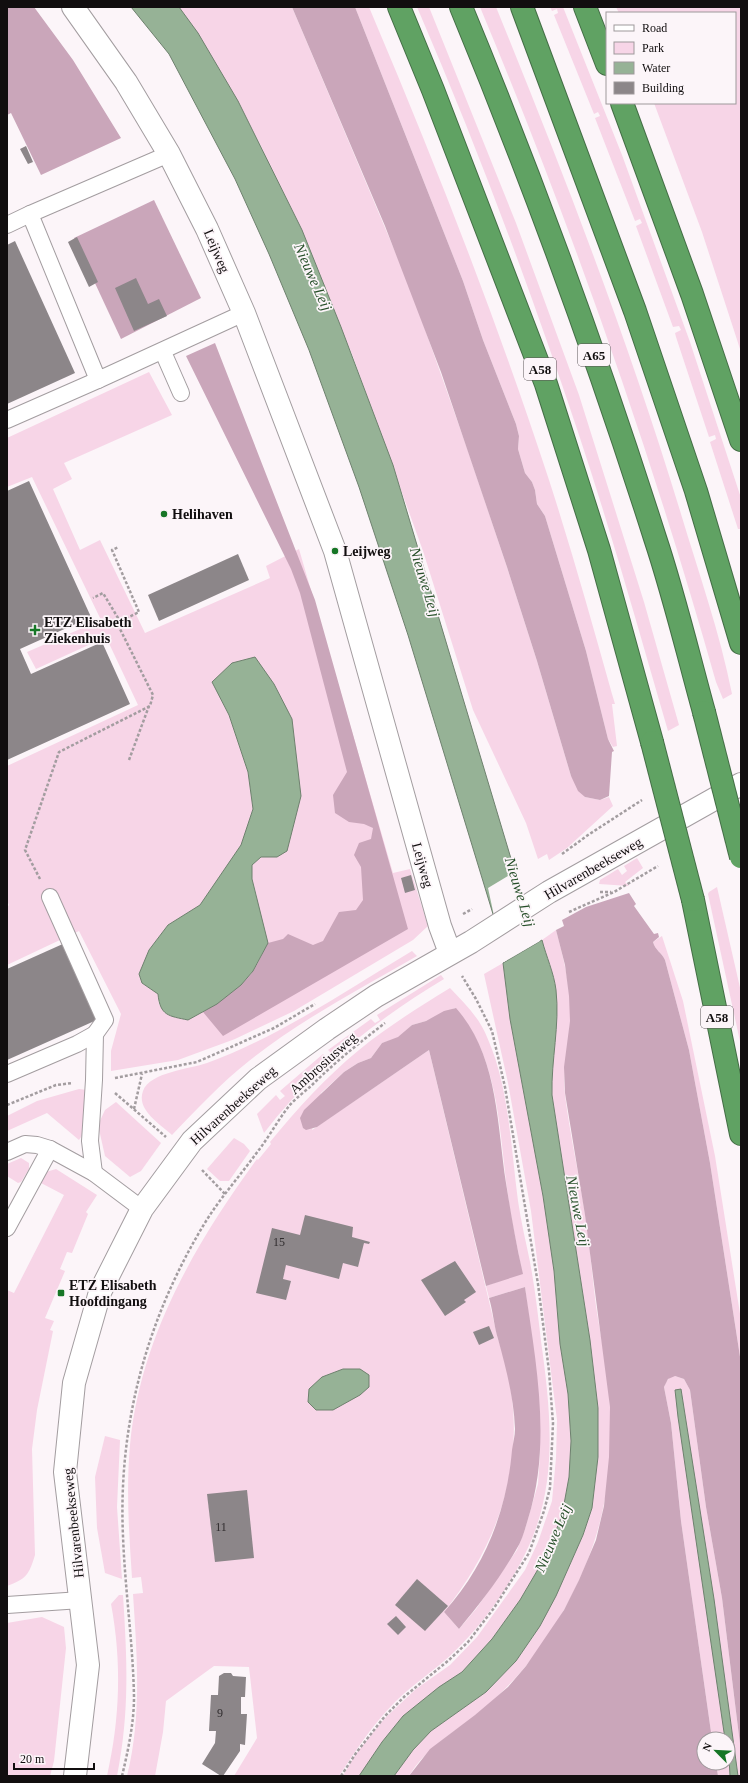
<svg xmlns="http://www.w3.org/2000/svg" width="748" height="1783" viewBox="0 0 748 1783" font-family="Georgia,serif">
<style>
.green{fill:#f7d5e7;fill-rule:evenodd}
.forest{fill:#caa6ba}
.water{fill:#96b296;stroke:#6e816e}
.pier{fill:#fcf5f9}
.building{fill:#8c8689}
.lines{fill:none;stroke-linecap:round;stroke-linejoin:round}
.lane-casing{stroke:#a39da0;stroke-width:18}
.street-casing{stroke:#a39da0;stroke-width:24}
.secondary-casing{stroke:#a39da0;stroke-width:24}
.highway-casing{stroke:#446e46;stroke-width:24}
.path{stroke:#a39da0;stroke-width:2.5;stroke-dasharray:3 2;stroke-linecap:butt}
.lane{stroke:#fff;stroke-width:16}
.street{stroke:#fff;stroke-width:22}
.secondary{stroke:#fff;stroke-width:22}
.highway{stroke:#60a263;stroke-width:22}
.highway-bridge-casing{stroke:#446e46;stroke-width:24;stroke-linecap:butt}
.highway-bridge{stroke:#60a263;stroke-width:22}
.poi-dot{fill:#167626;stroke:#fcf5f9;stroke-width:1.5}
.labels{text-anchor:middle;stroke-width:3.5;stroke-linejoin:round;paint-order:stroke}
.number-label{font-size:12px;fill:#302c2e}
.shield{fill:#fcf5f9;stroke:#585355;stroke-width:1}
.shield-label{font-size:13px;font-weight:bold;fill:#110e0f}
.street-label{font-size:14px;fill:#110e0f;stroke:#fcf5f9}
.poi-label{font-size:14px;font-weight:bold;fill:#110e0f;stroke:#fcf5f9;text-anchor:start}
.water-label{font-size:15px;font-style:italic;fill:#264f29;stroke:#fcf5f9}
</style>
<rect width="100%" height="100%" fill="#fcf5f9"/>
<g class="green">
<path d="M178,7H292L410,287L467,448L507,567L537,661L571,776L585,797L600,800L609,797L613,806L567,848L549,860L547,854L538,859L526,823L473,710L423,551L352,354L262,148L243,112Z"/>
<path d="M355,7H369L374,19C438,170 498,324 549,480C572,551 592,623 612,694L615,704H612L617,746L613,747L608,739L586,651L545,516L537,504L535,490L532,482L525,473L518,449L519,436L516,424L483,340L463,281Z"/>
<path d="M417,7H429L516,223L579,395L644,602L679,725L668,731C639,631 611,531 578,432C530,288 477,146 417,7Z"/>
<path d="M480,7H496C564,174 629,342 681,514C699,574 720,633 732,694L723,699L716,682C651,452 572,227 480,7Z"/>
<path d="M550,7H563L622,155L690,342L741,498V529H738L710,442L716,439L715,435L709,437L676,337L675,333L681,330L679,326L673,327L636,226L642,223L640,219L635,221L595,118L600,116L598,112L594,114L554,15L558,13L557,9L552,11Z"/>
<path d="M616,7H741V352L702,232L654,103H735V13H619Z"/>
<path d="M149,372L172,415L64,463L72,479L53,489L80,550L100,540L145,633L270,578L266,566L299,549L393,873L410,869L428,926L413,940L294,1011L235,1039L178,1060L111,1071V1051L121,1014L79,931L7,965V907L9,905L7,901V766L138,705L106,637L36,669L27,652L101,620L32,477L7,487V438ZM212,682L301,796L277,856L261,857L252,865V879L257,897L241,985L217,1004L188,1020L159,1005L158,994L142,983L139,974L149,950L168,925L200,905L242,845L253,809L248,772L229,715Z"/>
<path d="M637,858L643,868L625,882L629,886L599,884L600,880L618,869L622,875L627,871L624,866Z"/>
<path d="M717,887L741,992V1046L708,894L709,892Z"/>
<path d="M556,930C564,960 572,991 570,1022C569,1047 562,1070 565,1095C570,1135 579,1174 585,1214C590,1245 592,1276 596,1306C601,1340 609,1374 610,1407C614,1482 601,1543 565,1608C543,1649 513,1685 477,1714C452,1734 426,1748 409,1776H394L413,1750L431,1731L486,1692L516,1661L533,1637L556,1596L583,1535L592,1508L598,1457V1408L590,1340L552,1095C551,1060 560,1025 556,990C554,973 546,956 542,940Z"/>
<path d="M662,936L683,1001L715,1156L741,1320V1363L710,1163L696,1088L689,1050L665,960C662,953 655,950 653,942Z"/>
<path d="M412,951L417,956C360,989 300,1020 249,1061C221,1083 196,1110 172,1135C160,1124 136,1110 143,1091C150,1072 190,1069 207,1063C279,1037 347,990 412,951Z"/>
<path d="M503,963L510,1019L543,1196L554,1271L560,1344L568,1394L571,1441L569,1477L562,1515L555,1533L537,1571L520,1600L492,1639L462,1672L439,1687L403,1716L382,1742L359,1776H343L355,1755L384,1719L416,1689L450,1665L477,1637L525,1570L538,1542L552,1501L556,1458L557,1420L531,1211L508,1083L484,974Z"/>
<path d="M441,975L444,979C376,1020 312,1070 264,1133L257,1114L276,1095L280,1100L285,1096L280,1091L323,1054L327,1058L332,1054L328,1050L371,1019L375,1023L380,1020L377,1015Z"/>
<path d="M450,988C464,1003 479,1017 487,1037C509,1086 511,1148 518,1201C521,1222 526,1242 530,1262C535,1288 538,1315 541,1341C551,1412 559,1487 525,1554C509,1587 482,1625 456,1650C437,1669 414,1683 395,1702C373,1724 356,1750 339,1776H234L257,1738L249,1667L214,1666L166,1701L163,1732L155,1776H127C142,1716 137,1655 133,1594L143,1593L141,1577L132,1578C129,1533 126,1490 130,1445C140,1338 195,1244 257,1159L258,1160L271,1144L270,1142C297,1109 326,1077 359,1050C387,1027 419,1007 450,988ZM455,1008C500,1057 499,1133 508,1195C511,1222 518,1247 522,1273L486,1286L489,1298L525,1287L538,1389L540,1453L538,1484L525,1529L517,1550L476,1609L459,1629L444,1612C508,1532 533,1438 498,1339L429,1050L312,1130L321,1093L344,1072L358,1063L371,1058L382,1043L398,1038L412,1025L426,1021ZM343,1369H360L322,1377Z"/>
<path d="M79,1089L87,1090L83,1134L79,1140L47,1113L7,1131V1116L37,1101Z"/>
<path d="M116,1102L161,1143L141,1171L130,1177L105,1156L98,1125L105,1110Z"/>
<path d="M234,1138L244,1144L250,1151L229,1181H220L207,1169Z"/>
<path d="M21,1158L29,1163V1169L21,1182L18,1183L7,1176V1164Z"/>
<path d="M56,1169L97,1195L86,1212L88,1214L72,1253L67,1252L60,1269L65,1271L45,1318L54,1321L50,1330L53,1331L37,1410L32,1449L35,1555C29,1575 26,1579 7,1586V1290L14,1293L64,1195L41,1183L46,1172Z"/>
<path d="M671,1376H675L684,1379L690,1390L706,1507L722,1598L741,1752V1776H738L728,1706L710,1626L725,1739H712L681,1521L671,1423L664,1387L666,1382Z"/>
<path d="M105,1436L120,1440L117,1507L122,1579L105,1573L97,1528L95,1477Z"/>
<path d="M119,1595H123C127,1659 130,1711 117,1776H107C120,1719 122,1662 111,1604Z"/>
<path d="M42,1617L64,1627L66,1648L54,1761L50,1776H7V1623Z"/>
<path d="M728,1759L730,1776H718L716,1763H728Z"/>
</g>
<g class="forest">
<path d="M7,7H34L73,60L121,138L41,175L11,113L7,115Z"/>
<path d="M292,7H355L463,281L483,340L516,424L519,436L518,449L525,473L532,482L535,490L537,504L545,516L586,651L608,739L614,751L612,752L609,796L600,800L585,797L578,791L571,776L537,661L507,567L441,372L385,226Z"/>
<path d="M154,200L201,298L121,339L74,238Z"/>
<path d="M215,343L315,600L408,929L223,1036L203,1012C218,1003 244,985 253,971C259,962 263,952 268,943L283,939L288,934L313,945L323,941L339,912L356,910L363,900L361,867L354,855L359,843L371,839L373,828L364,824L349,822L335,813L333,795L347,772L300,593L291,569L186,356Z"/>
<path d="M629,893L636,904L634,906L654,934L658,933L659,937L653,942C655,950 662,953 665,960L689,1050L696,1088L710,1163L741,1363V1752L722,1598L706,1507L690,1390L684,1379L675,1376L668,1379L664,1387L671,1423L681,1521L712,1739H704V1763H716L718,1776H409L430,1749L475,1715L508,1687L526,1666L564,1610L579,1580L596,1540L604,1506L609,1457L610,1407L585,1215L565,1093L564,1067L570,1021L569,996L565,965L556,930L564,926L562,920L586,907Z"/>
<path d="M456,1008C498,1055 497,1124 506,1183C511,1214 516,1244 523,1274L486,1286L429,1050L317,1127L306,1130L303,1128L300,1118L304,1110L344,1072L358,1063L371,1058L382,1043L398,1037L412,1025L426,1021L444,1011Z"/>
<path d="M525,1287C536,1363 552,1444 528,1519C525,1529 522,1541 516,1550C500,1578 480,1604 459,1629L444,1612C485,1567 507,1510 512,1450C513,1443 515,1436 515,1429C514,1399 506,1368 498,1339C494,1326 493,1311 489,1298Z"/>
</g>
<g class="water">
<path d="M131,7H179L198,33L238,101L302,230L341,327L393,465L536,942L507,960L408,635L359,487L309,350L269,254L235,179L169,54Z"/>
<path d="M255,657L274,684L292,719L301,796L287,851L277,857H261L252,865V879L268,943L253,971L241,985L217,1004L188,1020C169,1016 160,1016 158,994L142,983L139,974L149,950L168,925L200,905L241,845L253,809L248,772L229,715L212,682L232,663Z"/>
<path d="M542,940C546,956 554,973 556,990C560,1025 551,1060 552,1095L590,1340L598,1408V1457L592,1508L583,1535L556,1596L540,1626L516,1661L486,1692L431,1731L413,1750L394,1776H359L382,1742L403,1716L439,1687L462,1672L492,1639L520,1600L537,1571L555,1533L562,1515L569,1477L571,1441L568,1394L560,1344L554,1271L543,1196L510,1019L503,963Z"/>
<path d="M343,1369H360L369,1375V1387L360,1395L333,1410H316L308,1402L309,1389L322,1377Z"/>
<path d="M681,1389L714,1599L738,1776H730L728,1739H725L678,1417L675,1390Z"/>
</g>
<path class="pier" d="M516,871L537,940L539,939L540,941L504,962L488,888Z"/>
<g class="building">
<path d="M26,146L33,162L28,164L20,149Z"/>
<path d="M77,237L98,282L89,287L68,242Z"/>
<path d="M15,241L75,373L7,404V245Z"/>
<path d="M136,278L148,304L159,299L167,316L134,331L115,288Z"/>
<path d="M29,481L91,617L20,649L31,674L102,642L130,704L7,760V491Z"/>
<path d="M238,554L249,580L159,621L148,595Z"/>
<path d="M411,875L415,890L405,893L401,878Z"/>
<path d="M65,943L99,1019L7,1060V969Z"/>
<path d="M305,1215L353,1227L352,1237L370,1242L369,1244L364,1243L358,1267L343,1263L339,1279L286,1265L283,1279L291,1281L286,1300L256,1293L272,1228L300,1235Z"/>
<path d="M455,1261L476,1292L464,1300L466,1302L445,1316L421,1280Z"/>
<path d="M489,1326L494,1338L479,1345L473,1332Z"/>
<path d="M247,1490L254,1558L215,1562L207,1494Z"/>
<path d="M417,1579L448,1606L425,1631L395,1605Z"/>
<path d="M396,1616L406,1627L398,1635L387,1624Z"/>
<path d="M224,1673H231L233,1676L246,1677L245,1697H241V1714H247L245,1745L240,1744V1751L223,1776H221L202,1764L215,1743L216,1731H209L211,1695H218L219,1676Z"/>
</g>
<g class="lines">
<defs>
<g id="lane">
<path d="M169,154L30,214L98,380L244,313"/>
<path d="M7,225L30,214"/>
<path d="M163,352L181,393"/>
<path d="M7,420L98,380"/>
<path d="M50,897L105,1020L95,1034L94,1080L90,1141L94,1173"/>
<path d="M7,1074L77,1044L95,1034"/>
<path d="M7,1152L25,1144L37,1145L50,1149L94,1173L142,1209"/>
<path d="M7,1228L50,1149"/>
<path d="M7,1605L81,1600"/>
</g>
<path id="street" d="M73,7L126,82L169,154L207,229L244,313L335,551L440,926L450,953"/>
<path id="secondary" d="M75,1776L88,1665L65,1472L74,1383L100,1292L142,1209L192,1141L258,1079L327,1029L376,996L471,942L549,892L741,784"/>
<g id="highway">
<path d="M399,7L433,90L546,384L599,550L652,742"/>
<path d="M461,7C533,181 598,359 655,538C674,595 688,654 704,712"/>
<path d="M522,7L635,311L696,491L741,643"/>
<path d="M585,7L607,64"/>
<path d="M622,103L692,294L741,440"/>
<path d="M693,900L741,1134"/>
</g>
</defs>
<use href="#lane" class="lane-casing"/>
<use href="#street" class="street-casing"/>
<use href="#secondary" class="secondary-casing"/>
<use href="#highway" class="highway-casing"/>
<g class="path">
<path d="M117,623L139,612L112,550L119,547"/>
<path d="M129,760L149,706"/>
<path d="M562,854L588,835L642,800"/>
<path d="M40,879L25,850L59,752L150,706L153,695L117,623L118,618L103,593L93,598"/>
<path d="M600,892H611"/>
<path d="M569,912L614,892L658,866"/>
<path d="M463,914L472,909"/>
<path d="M115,1078L197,1062L274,1028L315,1004"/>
<path d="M115,1093L166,1137"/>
<path d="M7,1105L56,1085L73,1083"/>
<path d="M134,1109L142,1074"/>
<path d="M202,1170L225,1194"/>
<path d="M122,1776C128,1751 134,1723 134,1697C133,1643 125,1590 123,1536C118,1426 146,1321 203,1226C219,1199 240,1176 258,1151C269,1137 278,1120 289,1106C295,1099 304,1092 311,1086C334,1063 359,1043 385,1023"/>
<path d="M341,1776L356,1753L385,1716L405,1696L449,1660L468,1642L494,1608L529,1553L544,1511L550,1488L553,1423L549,1371L538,1284L505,1087L492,1031L476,999L462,976"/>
</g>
<use href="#lane" class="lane"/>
<use href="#street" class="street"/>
<use href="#secondary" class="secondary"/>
<use href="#highway" class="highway"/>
<defs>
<g id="highway-bridge">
<path d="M704,712L741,857"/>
<path d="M652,742L693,900"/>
</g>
</defs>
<use href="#highway-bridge" class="highway-bridge-casing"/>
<use href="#highway-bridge" class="highway-bridge"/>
</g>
<g class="poi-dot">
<circle cx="164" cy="514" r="4"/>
<circle cx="335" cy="551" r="4"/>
<path d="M33 624h4v4h4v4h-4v4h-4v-4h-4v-4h4z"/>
<rect x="57" y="1289" width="8" height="8" rx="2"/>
</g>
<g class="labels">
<g class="number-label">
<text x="279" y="1246">15</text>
<text x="221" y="1531">11</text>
<text x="220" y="1717">9</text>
</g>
<g class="shield">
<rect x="578" y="344" width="32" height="22" rx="3"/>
<rect x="524" y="358" width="32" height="22" rx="3"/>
<rect x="701" y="1006" width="32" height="22" rx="3"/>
</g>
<g class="shield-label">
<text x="594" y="360">A65</text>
<text x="540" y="374">A58</text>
<text x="717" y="1022">A58</text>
</g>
<g class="street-label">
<text transform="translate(217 251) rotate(67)" y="5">Leijweg</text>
<text transform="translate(423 865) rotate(74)" y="5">Leijweg</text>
<text transform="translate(593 868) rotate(-30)" y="5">Hilvarenbeekseweg</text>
<text transform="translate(323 1063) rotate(-42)" y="5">Ambrosiusweg</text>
<text transform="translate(233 1105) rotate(-42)" y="5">Hilvarenbeekseweg</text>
<text transform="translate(73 1523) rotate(-96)" y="5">Hilvarenbeekseweg</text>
</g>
<g class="poi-label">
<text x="172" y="519">Helihaven</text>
<text x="343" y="556">Leijweg</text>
<text x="44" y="627">ETZ Elisabeth<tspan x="44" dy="16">Ziekenhuis</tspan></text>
<text x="69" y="1290">ETZ Elisabeth<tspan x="69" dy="16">Hoofdingang</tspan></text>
</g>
<g class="water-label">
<text transform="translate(313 277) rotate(66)" y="5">Nieuwe Leij</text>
<text transform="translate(425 582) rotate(73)" y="5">Nieuwe Leij</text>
<text transform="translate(520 892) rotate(73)" y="5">Nieuwe Leij</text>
<text transform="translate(578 1211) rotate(79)" y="5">Nieuwe Leij</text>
<text transform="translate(553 1538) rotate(-67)" y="5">Nieuwe Leij</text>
</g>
</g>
<rect width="748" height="1783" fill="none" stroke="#110e0f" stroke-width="16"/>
<rect x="606" y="12" width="130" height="92" fill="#fcf5f9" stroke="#9e999b"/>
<rect x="614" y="25" width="20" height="6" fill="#ffffff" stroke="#9e999b"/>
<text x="642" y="32" font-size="12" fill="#110e0f">Road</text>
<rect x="614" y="42" width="20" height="12" fill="#f7d5e7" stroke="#9e999b"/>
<text x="642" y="52" font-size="12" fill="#110e0f">Park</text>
<rect x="614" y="62" width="20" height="12" fill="#96b296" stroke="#9e999b"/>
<text x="642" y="72" font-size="12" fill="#110e0f">Water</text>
<rect x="614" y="82" width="20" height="12" fill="#8c8689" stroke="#9e999b"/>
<text x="642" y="92" font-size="12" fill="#110e0f">Building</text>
<g transform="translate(716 1751) rotate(294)"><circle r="19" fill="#fcf5f9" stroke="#9e999b"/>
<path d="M0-3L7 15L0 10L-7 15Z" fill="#167626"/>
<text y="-6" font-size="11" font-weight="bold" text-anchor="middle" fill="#110e0f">N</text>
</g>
<path d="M14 1763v6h80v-6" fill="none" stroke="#110e0f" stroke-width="2"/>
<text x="20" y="1763" font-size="12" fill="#110e0f" stroke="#fcf5f9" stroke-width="3" paint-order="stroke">20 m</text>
</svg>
